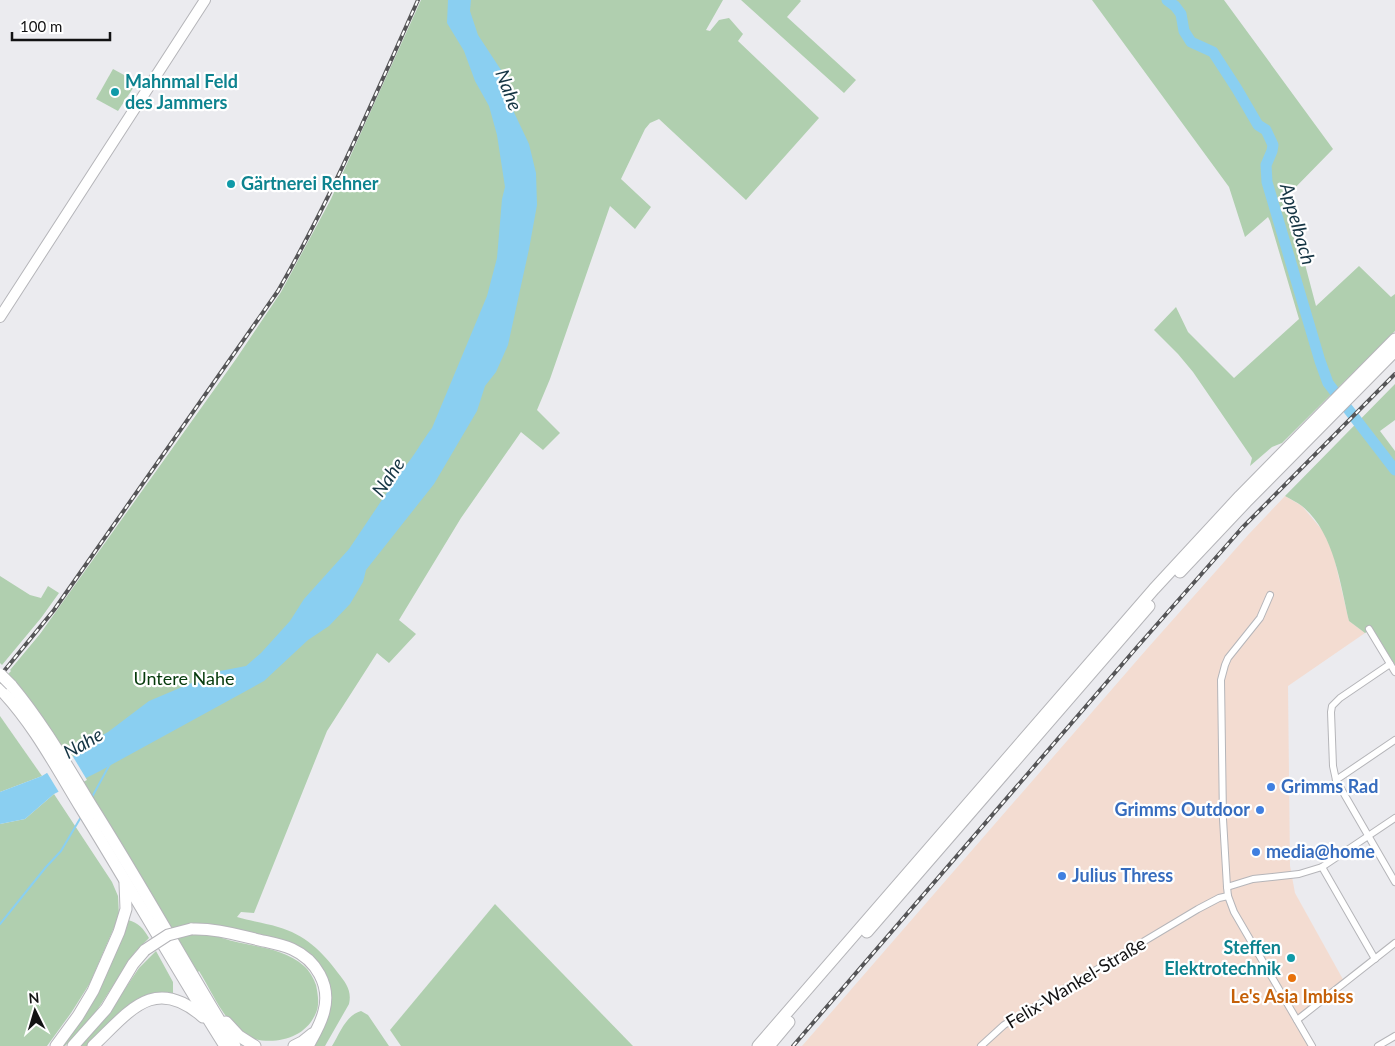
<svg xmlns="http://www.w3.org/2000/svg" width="1395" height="1046" viewBox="0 0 1395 1046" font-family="Lato,sans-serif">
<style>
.commercial{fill:#f3dcd1}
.green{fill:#b0cfaf}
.water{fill:#8acff1}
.pier{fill:#ebebef}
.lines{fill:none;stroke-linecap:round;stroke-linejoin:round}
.stream{stroke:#8acff1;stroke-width:2}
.river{stroke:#8acff1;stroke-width:11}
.street-casing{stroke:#b5b5b9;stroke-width:8}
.primary-casing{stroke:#b5b5b9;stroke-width:12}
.highway-casing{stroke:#b5b5b9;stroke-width:13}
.street{stroke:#fff;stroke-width:6}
.primary{stroke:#fff;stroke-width:10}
.highway{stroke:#fff;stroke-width:11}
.rail-casing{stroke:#555557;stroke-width:4}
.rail{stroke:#fff;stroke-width:2;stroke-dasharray:5.5;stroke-linecap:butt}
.highway-bridge-casing{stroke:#b5b5b9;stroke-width:13;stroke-linecap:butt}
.highway-bridge{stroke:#fff;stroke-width:11}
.culture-dot{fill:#0f9aa8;stroke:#fff;stroke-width:2}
.shop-dot{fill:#3f7fe0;stroke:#fff;stroke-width:2}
.food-dot{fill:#e8710a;stroke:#fff;stroke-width:2}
.labels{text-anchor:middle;stroke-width:4.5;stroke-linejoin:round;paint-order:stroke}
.culture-label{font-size:18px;font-weight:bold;fill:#0d838f;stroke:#fff;text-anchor:start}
.park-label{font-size:18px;fill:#053a0b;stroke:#fff}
.shop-label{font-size:18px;font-weight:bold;fill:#366cbe;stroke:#fff;text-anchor:start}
.street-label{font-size:18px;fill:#121213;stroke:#fff}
.food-label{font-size:18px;font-weight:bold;fill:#c56008;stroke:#fff}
.water-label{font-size:19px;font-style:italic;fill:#153544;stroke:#fff}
</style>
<rect width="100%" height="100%" fill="#ebebef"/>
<path class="commercial" d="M1285,496L1302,506L1323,531L1333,553L1349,621L1365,633L1288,686L1290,866L1295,893L1345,983L1297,1020L1312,1046H802L1146,650L1248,535Z"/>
<g class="green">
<path d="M421,0H723L706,30L710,31L719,20L729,18L743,34L738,41L819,118L746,200L659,119L650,123L645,129L621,179L651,207L635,229L610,206L550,379L537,410L560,433L543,450L521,432L461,518L399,620L416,634L389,663L377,653L327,731L254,913L241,912L237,917C250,921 265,923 278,927C304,934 323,952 338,973C346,983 352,991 349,1004L325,1046H312L321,1032L319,964L230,928L222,938C249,947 281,946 304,966C309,970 314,979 316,985C318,995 320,1006 315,1015C303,1041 269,1046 245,1036C224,1021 212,992 199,971L196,974L6,676L11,671L10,670L40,634L236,359L281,292L331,199Z"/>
<path d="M741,0H800L801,1L787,17L856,80L844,93Z"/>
<path d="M1092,0H1224L1333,149L1287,196L1316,306L1359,266L1391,297L1395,294V331L1282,443L1272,447L1250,466L1252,458L1193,372L1178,354L1154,330L1176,307L1188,332L1234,378L1299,319L1270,221L1268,217L1245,237L1229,187Z"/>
<path d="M113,69L137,82L118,111L96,99Z"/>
<path d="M1395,384V420L1380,431L1395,451V665L1372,629L1365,633L1349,621C1340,583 1334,532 1302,506C1297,502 1290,499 1285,496Z"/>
<path d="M0,576L30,595L41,598L48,586L59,593L41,618L2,665L0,663Z"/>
<path d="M0,716L42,776L0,792Z"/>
<path d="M54,794L112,882L118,896L119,916L90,983L71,1013L47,1046H0V824L25,819Z"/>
<path d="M495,904L633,1046H401L390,1030Z"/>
<path d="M128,920C139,923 143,928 149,938L135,952L92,1018L65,1046H60Z"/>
<path d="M156,951L173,982V995L164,994L88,1046H79L108,1014L139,968Z"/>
<path d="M361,1011L368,1015L389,1046H332C340,1033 346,1015 361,1011Z"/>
</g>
<path class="water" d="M448,0H471L470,11L478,35L501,70V85L529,144L536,173L537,205L529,249L508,345L496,372L485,386L477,411L434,484L366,570L363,582L350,604L329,626L308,640L264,681L100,771L54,794L25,819L0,824V792L42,776L82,751L91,742L108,732L149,701L220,671L246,666L261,653L290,621L304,599L349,549L402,470C414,457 421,442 432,428L487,296L497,258L502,199L505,187L497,135L489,106L475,81L464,51L447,23Z"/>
<path class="pier" d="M72,755L87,780L60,794L46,771Z"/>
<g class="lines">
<g class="stream">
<path d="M92,797L110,764"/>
<path d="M0,924L46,867L61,851L81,817"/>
</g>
<path class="river" d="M1167,0L1175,6L1181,14L1184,31L1191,42L1213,52L1237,89L1258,125L1266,130L1273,145L1272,151L1266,165L1267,182L1320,361L1328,383L1395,470"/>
<defs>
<g id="street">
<path d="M1270,595L1260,618L1228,658L1225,665L1221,680L1223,819L1227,887L1228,896L1234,912L1312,1046"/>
<path d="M1369,629L1395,672"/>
<path d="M1390,664L1340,698L1332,706L1331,712L1333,766L1336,780L1395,882"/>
<path d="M1336,780L1395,740"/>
<path d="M1322,867L1375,959"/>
<path d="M1227,887L1253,879L1299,874L1322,867L1395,818"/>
<path d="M1297,1020L1395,943"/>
<path d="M981,1046L1004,1025L1198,909L1219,898L1228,896"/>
<path d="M1378,1046L1395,1036"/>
</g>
<path id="primary" d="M0,317L205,0"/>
<g id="highway">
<path d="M1180,572L1246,502L1395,351"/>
<path d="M11,685C42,722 66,764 91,805C141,884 186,966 235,1046"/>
<path d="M0,689C33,723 56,767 81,808C130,887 175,967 225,1046"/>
<path d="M191,929C213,928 234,934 255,939C267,942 281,944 292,949C316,960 331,985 324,1011C321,1024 314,1035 308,1046"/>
<path d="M867,932L1149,606"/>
<path d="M226,1022L239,1036L255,1046"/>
<path d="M56,1046L78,1016L93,991L119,932L126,909L125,883"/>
<path d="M73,1046L106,1009L133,964L145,950"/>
<path d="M93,1046C129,1012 154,974 203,1017"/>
<path d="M294,1046L302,1042L312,1034"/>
<path d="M758,1046L1154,589L1240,496L1395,339"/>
<path d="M769,1046L789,1022"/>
</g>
</defs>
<use href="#street" class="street-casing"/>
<use href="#primary" class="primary-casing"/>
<use href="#highway" class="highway-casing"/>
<use href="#street" class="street"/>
<use href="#primary" class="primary"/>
<use href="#highway" class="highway"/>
<defs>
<g id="rail">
<path d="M0,676L54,610L278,291C332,197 374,98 418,0"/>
<path d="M793,1046L1138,646L1242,528L1395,374"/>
</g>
</defs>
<use href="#rail" class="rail-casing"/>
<use href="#rail" class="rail"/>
<defs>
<g id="highway-bridge">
<path d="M0,674L11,685"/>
<path d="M145,950L168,935L191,929"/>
</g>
</defs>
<use href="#highway-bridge" class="highway-bridge-casing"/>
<use href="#highway-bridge" class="highway-bridge"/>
</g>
<g class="culture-dot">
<circle cx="115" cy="92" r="5"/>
<circle cx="231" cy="184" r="5"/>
<circle cx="1291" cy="958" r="5"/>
</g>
<g class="shop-dot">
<circle cx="1271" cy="787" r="5"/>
<circle cx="1260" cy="810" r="5"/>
<circle cx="1256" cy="852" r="5"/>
<circle cx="1062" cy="876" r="5"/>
</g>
<circle class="food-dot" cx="1292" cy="978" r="5"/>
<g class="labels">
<g class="culture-label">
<text x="125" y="88">Mahnmal Feld<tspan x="125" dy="21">des Jammers</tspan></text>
<text x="241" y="190">Gärtnerei Rehner</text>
<text x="1281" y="954" text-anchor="end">Steffen<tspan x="1281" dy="21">Elektrotechnik</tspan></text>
</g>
<g class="park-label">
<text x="184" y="685">Untere Nahe</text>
</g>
<g class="shop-label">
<text x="1281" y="793">Grimms Rad</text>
<text x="1250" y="816" text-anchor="end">Grimms Outdoor</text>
<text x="1266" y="858">media@home</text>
<text x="1072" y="882">Julius Thress</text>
</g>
<g class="street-label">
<text transform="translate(1076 983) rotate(-31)" y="6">Felix-Wankel-Straße</text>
</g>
<g class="food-label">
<text x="1292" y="1003">Le's Asia Imbiss</text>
</g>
<g class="water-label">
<text transform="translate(509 90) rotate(69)" y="7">Nahe</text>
<text transform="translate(1298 224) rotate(74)" y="7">Appelbach</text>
<text transform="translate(388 477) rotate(-56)" y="7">Nahe</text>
<text transform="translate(83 743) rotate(-30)" y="7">Nahe</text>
</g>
</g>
<g transform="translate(35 1011) rotate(355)" stroke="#ffffff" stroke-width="4" paint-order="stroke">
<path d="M0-4L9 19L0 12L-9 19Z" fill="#121213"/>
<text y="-8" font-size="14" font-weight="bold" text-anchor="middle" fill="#121213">N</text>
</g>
<path d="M12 32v8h98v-8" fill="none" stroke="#121213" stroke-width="2.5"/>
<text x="20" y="32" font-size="15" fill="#121213" stroke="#ffffff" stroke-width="4" paint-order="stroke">100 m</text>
</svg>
